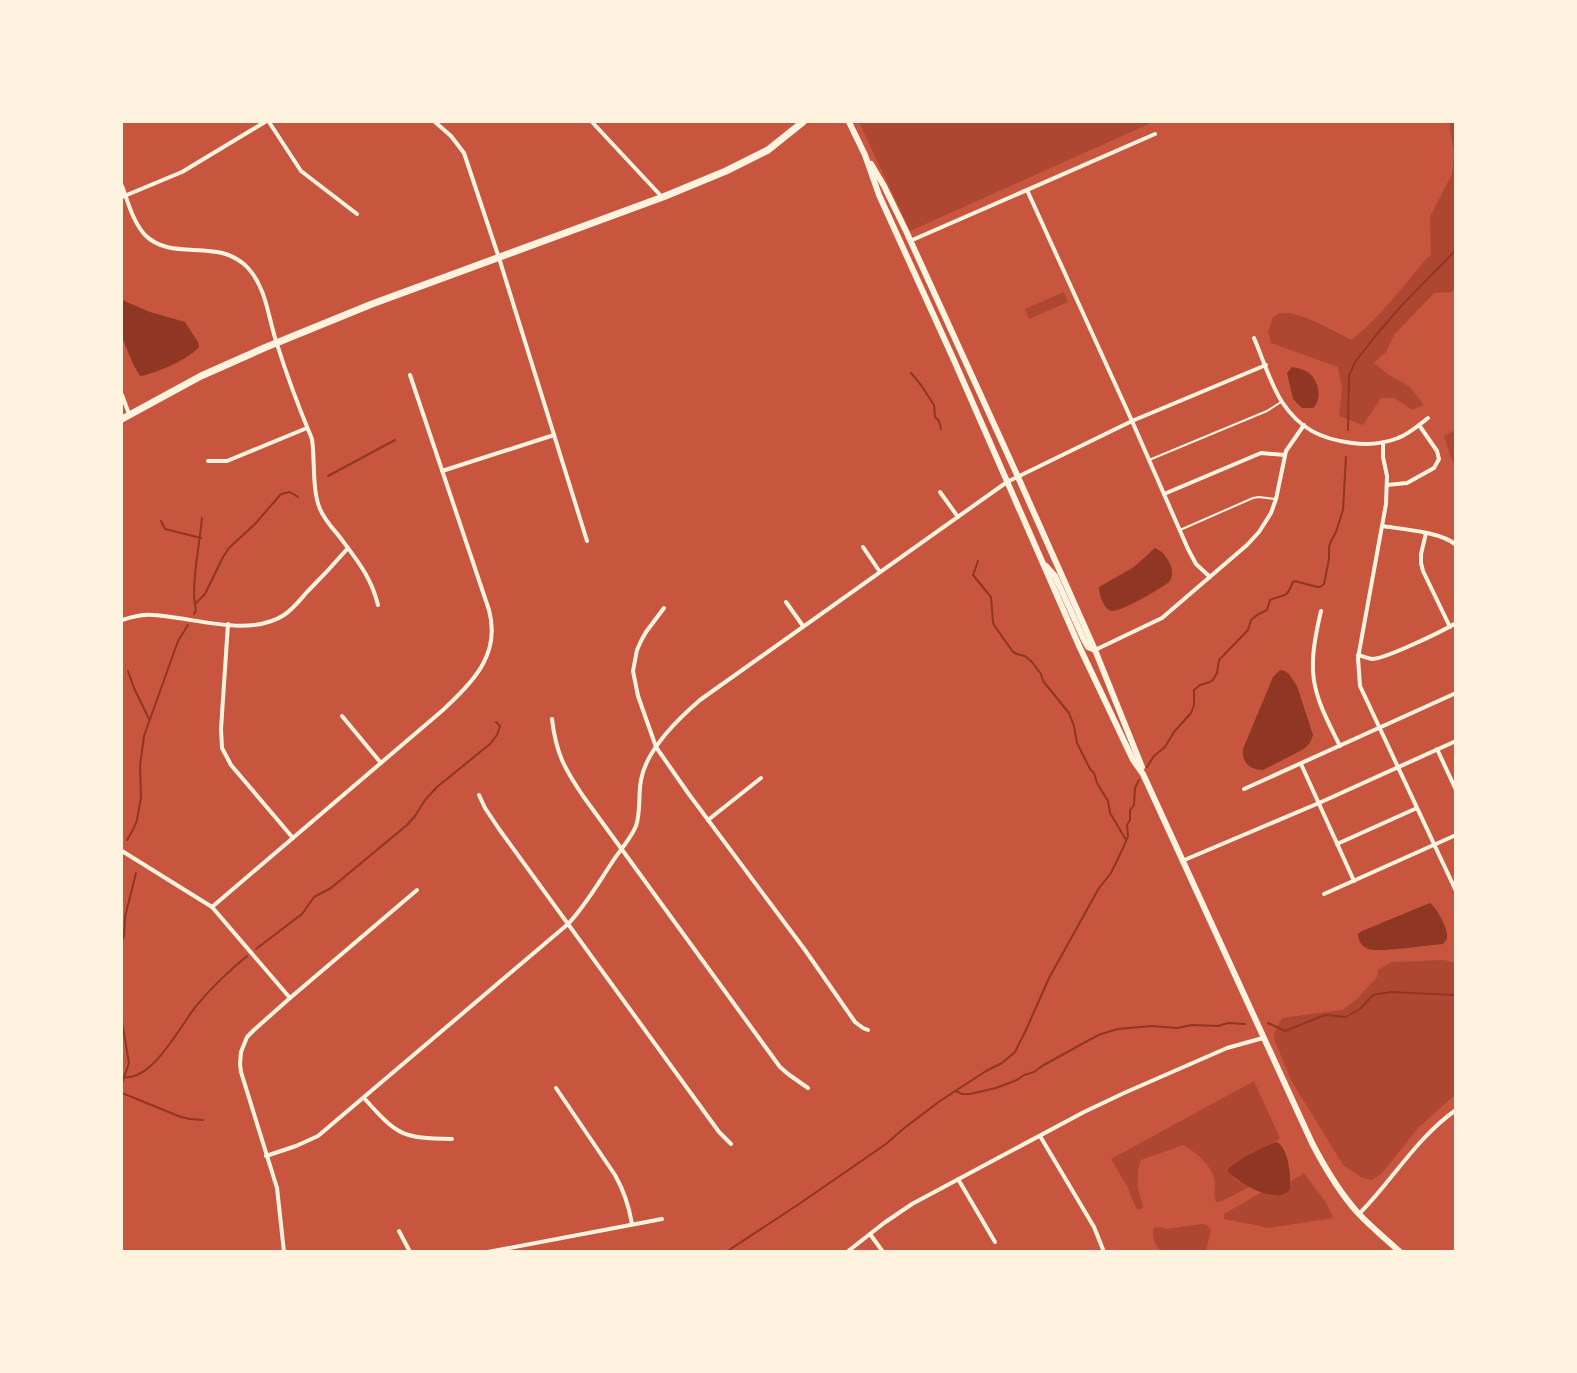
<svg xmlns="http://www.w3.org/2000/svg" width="1577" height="1373" viewBox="0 0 1577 1373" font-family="'Archivo Narrow',sans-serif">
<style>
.green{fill:#ae4732}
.water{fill:#8f3625}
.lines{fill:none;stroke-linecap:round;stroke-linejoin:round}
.stream{stroke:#8f3625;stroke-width:2}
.service{stroke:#fff3e0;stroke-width:2}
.minor{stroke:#fff3e0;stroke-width:4}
.secondary{stroke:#fff3e0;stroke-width:6}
.primary{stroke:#fff3e0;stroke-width:7}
</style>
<rect width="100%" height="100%" fill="#c8553d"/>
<g class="green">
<path d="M859,122H1150L1151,123L910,231Z"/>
<path d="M1449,122H1456L1455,288L1451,292L1434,293L1394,335L1386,352L1374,363L1389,375L1409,386L1424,405L1412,410L1395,398H1381L1363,425L1339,416L1342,389L1338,367L1271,343L1268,331L1273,317C1276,315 1279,313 1282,313C1299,311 1336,332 1351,340C1372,324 1390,303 1406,283C1415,273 1421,263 1431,255L1430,217L1452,174L1454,152Z"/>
<path d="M1064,292L1068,302L1029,319L1025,309Z"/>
<path d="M1455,430V465L1451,458L1444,436Z"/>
<path d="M1444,960L1455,963V1095L1419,1127L1381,1174L1372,1180L1361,1177L1343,1165L1291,1080L1274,1039L1275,1031L1282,1018L1342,1010L1356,1000L1377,977L1378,970L1392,962Z"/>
<path d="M1254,1081L1280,1138C1274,1144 1266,1146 1258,1149C1247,1154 1237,1161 1228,1169V1172L1236,1180L1249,1187L1222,1201L1216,1202C1213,1195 1215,1189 1215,1182C1213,1166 1196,1152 1183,1145L1141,1160C1137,1168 1137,1182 1139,1192C1140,1197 1143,1202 1143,1207L1139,1210L1136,1208L1128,1188L1111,1159Z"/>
<path d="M1304,1173L1327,1204L1333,1218L1269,1228L1224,1219V1214L1262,1192L1273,1196L1290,1190L1291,1181Z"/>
<path d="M1202,1224L1207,1225L1211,1230L1206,1251H1161C1155,1245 1151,1237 1154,1228L1161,1227L1165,1229Z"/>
</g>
<g class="water">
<path d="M122,300L150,312L185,322L198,342L199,347C189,359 155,374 140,376L133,364L122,337Z"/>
<path d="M1292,367C1299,368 1306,370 1311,375C1319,383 1322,400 1313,408H1302L1293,399L1287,373Z"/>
<path d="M1155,548C1166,552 1178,572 1169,582C1162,588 1119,613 1111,611C1103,608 1099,594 1099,587L1134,567Z"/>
<path d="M1280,670L1285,671L1289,674L1297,686L1313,735L1310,743L1304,749L1263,770C1250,770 1241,762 1243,749L1273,677Z"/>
<path d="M1430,903C1436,907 1447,927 1447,935C1447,941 1446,940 1443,944C1429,945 1377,953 1368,949C1361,946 1358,940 1358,934L1362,931Z"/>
<path d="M1277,1142C1289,1149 1291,1177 1290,1190C1276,1205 1240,1184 1228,1172V1169C1243,1156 1259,1148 1277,1142Z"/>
</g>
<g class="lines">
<g class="stream">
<path d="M911,373L921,385L934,405L935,417L939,421L941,429"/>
<path d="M1348,430L1349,376L1355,362L1377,334L1402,305L1456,250"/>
<path d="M328,476L395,440"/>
<path d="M161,521L165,529L201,538"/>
<path d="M978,561L973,575L991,597L993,622L994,625L1013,652L1017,654L1025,656L1032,662L1041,674L1043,681L1069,713L1074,726L1077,743L1090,769L1094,773L1097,783L1108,801L1110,813L1126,840"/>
<path d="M195,604L205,594L223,557L229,548L255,524L281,494L290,492L298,497"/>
<path d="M194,614L196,610C190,590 200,542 202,518"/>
<path d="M128,671L134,688L149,719"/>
<path d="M1147,767L1154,756L1165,747L1174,732L1191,713L1194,705V690L1200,685L1210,682L1213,680L1217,673L1219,660L1248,630L1251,620L1257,615L1267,610L1270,600C1285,593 1285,601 1293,582L1295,581L1317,587H1320L1324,584L1329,559V547L1331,541L1336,532L1343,510L1346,457"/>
<path d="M127,840L134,828L137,820L141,797L140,766L144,736L178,641L188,625"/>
<path d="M122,940L124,937L125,917L136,873"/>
<path d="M256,949L302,914L314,897L331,888L407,825L415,816L425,800L437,787L490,744L497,735L500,726L496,722"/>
<path d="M122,1022L129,1063L122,1083"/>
<path d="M1268,1023L1285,1031L1325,1015L1346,1017L1360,1009L1373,995L1390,992L1456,995"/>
<path d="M124,1077C153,1081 181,1024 197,1005C212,987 229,971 247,956"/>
<path d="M122,1089V1107"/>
<path d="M956,1091L962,1094H970L996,1088L1017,1080L1024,1075L1034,1072L1042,1066L1091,1039L1101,1034L1118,1029L1151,1026L1177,1028L1192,1025L1218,1026L1228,1023L1245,1024"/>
<path d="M122,1093L181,1117L190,1119L203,1120"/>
<path d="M726,1252L799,1204L886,1144L903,1129L940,1101L986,1071L1002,1063L1015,1052L1026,1030L1049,978L1099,888L1111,873L1124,846L1128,836L1127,825L1130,820V810L1134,805L1135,788L1139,780"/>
</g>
<g class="service">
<path d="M1149,460L1267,411L1281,402"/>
<path d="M1180,530L1253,498L1259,497L1275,499"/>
</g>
<g class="minor">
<path d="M269,122L301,171L357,214"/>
<path d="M435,122L451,136L464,153L499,258L587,541"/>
<path d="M592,122L662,197"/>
<path d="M122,186C128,202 133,222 145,235C173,263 218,236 248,268C267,289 268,318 277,344C287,376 299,408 312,439C315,460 312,491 320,509C324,519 332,528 339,536C356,559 371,576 378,605"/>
<path d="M1027,190L1132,421L1188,549L1196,564L1210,577"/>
<path d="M122,197L182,172L265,122"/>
<path d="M910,241L1155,134"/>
<path d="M1254,338C1263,359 1270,383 1282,402C1300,429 1321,439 1352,443C1367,445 1383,444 1398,438C1409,434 1419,425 1428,418"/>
<path d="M122,395L129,414"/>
<path d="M1383,442V457L1387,476L1386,504L1358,658L1360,686L1456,891"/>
<path d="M208,461H227L307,428"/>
<path d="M442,471L554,435"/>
<path d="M1387,485L1407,483L1434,468L1439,459L1437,451L1419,425"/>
<path d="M940,492L958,517"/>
<path d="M1164,494L1261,453L1285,455"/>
<path d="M1382,526C1401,529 1442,532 1456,545"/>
<path d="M1426,533L1421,554V563L1423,571L1450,627"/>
<path d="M863,547L880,572"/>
<path d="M786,602L803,626"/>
<path d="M664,608L646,632L641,641L637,650L633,671L638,696L656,747L688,793L805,950L855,1022L863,1028L868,1030"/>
<path d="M1321,611C1317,628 1313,645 1313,662C1311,692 1327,720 1340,746"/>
<path d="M122,620C132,617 142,614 153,615C192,617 249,638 284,615C293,609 300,600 307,592C321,578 335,563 348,548"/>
<path d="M228,624L221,729L222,748L231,765L293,838"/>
<path d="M1095,650L1162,618L1247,545L1259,532L1271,513L1276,499L1286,451L1304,425"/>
<path d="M1358,655C1362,656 1367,658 1372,659C1385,659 1443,631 1456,623"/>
<path d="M342,716L381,763"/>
<path d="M552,719C556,753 564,768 583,796L780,1067L788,1074L808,1088"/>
<path d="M1437,749L1456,790"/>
<path d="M1301,764L1354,881"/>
<path d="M1244,789L1456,693"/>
<path d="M479,795L485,808L499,829L719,1132L731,1144"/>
<path d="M708,820L761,778"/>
<path d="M1337,844L1417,808"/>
<path d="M122,851L212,907L290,998"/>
<path d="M1182,861L1319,803L1456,741"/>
<path d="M1324,894L1456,835"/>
<path d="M212,907L443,710C473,681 501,655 489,610L410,375"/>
<path d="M556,1088L615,1175C624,1191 629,1206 632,1224"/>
<path d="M364,1098C398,1136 401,1138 452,1139"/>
<path d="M1040,1136L1094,1227L1104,1252"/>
<path d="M266,1156L296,1146L318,1136L568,924C585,906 597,885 611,864C619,851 630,840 636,826C641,811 638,795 641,780C646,750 678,719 700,700L1007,482L1132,421L1266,365"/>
<path d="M958,1179L995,1242"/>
<path d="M1359,1214C1392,1181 1417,1137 1456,1110"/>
<path d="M399,1231L410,1252"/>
<path d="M870,1234L883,1252"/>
<path d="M284,1252L277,1188L241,1072L240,1064L241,1052L247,1037L254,1030L290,998L417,890"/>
<path d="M488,1252L662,1219"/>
<path d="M847,1252L884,1223L912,1204L1084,1112L1124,1093L1227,1048L1263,1038"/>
</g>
<g class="secondary">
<path d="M849,122L865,155L879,195L953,358L1080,648L1133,760L1143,774L1312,1143C1325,1168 1339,1192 1358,1213C1371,1227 1386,1239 1400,1252"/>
<path d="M871,164L884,186L906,231L1018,477L1095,650L1142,767"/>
<path d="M1046,566L1055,576L1084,640L1088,647L1095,650"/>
</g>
<path class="primary" d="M122,419L201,376L264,348L372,304L663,197L726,171L768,150L803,122"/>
</g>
<rect width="1577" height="1373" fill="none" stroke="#fff3e0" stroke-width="246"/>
</svg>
